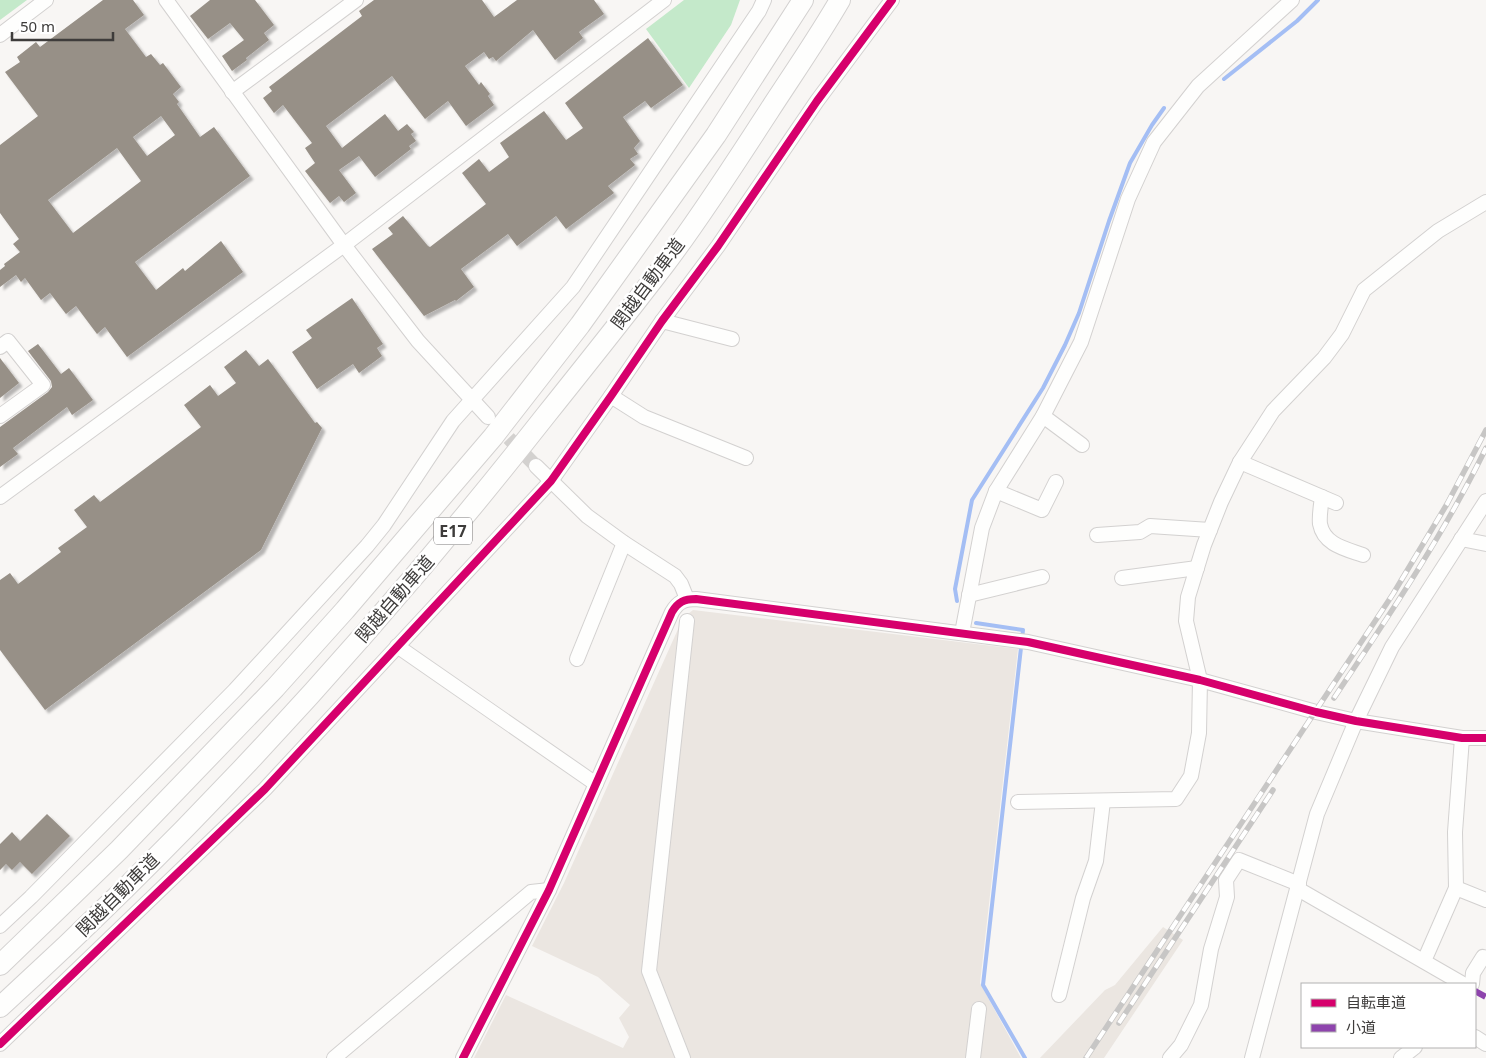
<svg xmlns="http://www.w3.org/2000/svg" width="1486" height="1058" viewBox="0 0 1486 1058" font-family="'Noto Sans','Noto Sans JP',sans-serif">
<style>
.built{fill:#ebe6e1}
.green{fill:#c4e9ca}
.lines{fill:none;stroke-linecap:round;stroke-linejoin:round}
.stream{stroke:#a4bef4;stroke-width:4}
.building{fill:#979087;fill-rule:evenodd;filter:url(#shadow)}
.minor-tunnel{stroke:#d3d1cf;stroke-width:14;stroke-dasharray:14 7;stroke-linecap:butt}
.minor-casing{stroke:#d3d1d0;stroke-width:16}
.highway-casing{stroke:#d3d1d0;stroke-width:22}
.minor{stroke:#fefefd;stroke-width:14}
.highway{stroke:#fefefd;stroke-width:20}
.rail-casing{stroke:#c7c6c5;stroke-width:5.5}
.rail{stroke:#fff;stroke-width:4;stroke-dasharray:11;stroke-linecap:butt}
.quiet{stroke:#8e44ad;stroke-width:6;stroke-dasharray:12 6;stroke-linecap:butt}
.cycleway-casing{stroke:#fff;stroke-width:11}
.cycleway{stroke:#d6006c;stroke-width:8}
.labels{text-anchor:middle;stroke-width:5;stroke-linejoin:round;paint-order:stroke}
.shield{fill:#fff;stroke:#787676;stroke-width:1}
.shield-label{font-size:16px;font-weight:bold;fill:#3e3c3b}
.street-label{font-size:18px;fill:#3e3c3b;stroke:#fff}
</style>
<defs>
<filter id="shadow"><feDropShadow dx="3.5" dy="3.5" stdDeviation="1" flood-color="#0004"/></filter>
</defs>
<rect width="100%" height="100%" fill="#f8f6f4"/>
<g class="built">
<path d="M693,610L1018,649L980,983L1021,1058H474L506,995L623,1048L629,1037L619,1018L630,1005L598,977L532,946L564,883L683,618Z"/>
<path d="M1163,927L1183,940L1104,1058H1040L1105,990L1115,985Z"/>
</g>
<g class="green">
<path d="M0,0H27L0,20Z"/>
<path d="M684,0H740L731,25L689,88L646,29Z"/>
</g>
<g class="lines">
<g class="stream">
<path d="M1224,79L1297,21L1318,0"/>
<path d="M957,601L955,589L972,500L1043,388L1065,345L1079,313L1109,221L1130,163L1152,125L1164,108"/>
<path d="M976,623L1023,630L983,985L1025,1058"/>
</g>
</g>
<g class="building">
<path d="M103,0H133L144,15L125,29L146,57L151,54L160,65L163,63L181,87L173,94L179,102L177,104L200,137L214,127L250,176L135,262L156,290L183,268L185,271L221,241L243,272L127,357L105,327L97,334L76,306L66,314L50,293L41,300L25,278L21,282L16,275L0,287V270L5,266L4,264L20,252L13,244L19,239L0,213V145L38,116L5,72L20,62L17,57L36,42L40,47ZM161,116L175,135L147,156L133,137ZM117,148L141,181L73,233L48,200Z"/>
<path d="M210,0H255L274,25L264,33L269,40L246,58L247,60L232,71L222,56L244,40L230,23L208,39L190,16Z"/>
<path d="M374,0H482L494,17L517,0H594L604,14L579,32L583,38L555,60L533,30L496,61L493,57L489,59L484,52L465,66L479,85L481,82L490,94L488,96L494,105L466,126L448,101L425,119L392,76L326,126L342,148L385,114L398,131L407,124L414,132L411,134L416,141L409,146L411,149L375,177L359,156L339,170L356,193L344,202L339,196L330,203L305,171L315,163L305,148L312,143L283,105L274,113L263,98L272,91L269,87L362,16L359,11Z"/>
<path d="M648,38L683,85L651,108L645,101L623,117L640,141L634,148L638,154L630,159L635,165L608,186L614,193L566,229L556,216L517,246L508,234L461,269L474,287L456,301L455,300L424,316L372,249L393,234L388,228L403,216L428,246L430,247L486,204L462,173L479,159L489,172L509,157L500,143L544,111L566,140L583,128L565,103Z"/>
<path d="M352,298L383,344L377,348L382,356L359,373L353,364L317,389L292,352L312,338L306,330Z"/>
<path d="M38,344L61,374L69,368L93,400L72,415L67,407L13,448L18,454L0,467V427L48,392L52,387L51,381L28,351Z"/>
<path d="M246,350L259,366L268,359L315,423L317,422L322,428L261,550L45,710L0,650V580L10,573L18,584L61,552L58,548L87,527L74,510L94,495L100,502L201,427L184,405L210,385L218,396L236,383L224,367Z"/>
<path d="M0,358L19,383L0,398Z"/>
<path d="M47,814L70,836L32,874L20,862L12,870L6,864L0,870V844L12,832L20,841Z"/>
</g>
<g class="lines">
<path class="minor-tunnel" d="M494,423L536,466"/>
<defs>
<g id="minor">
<path d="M166,0L344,245L418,341L488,417"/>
<path d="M0,35L46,0"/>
<path d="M232,92L356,0"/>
<path d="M662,321L732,339"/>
<path d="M0,347L8,341L43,385L0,416"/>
<path d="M611,396L644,417L746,458"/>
<path d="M1043,416L1082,445"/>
<path d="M1240,462L1336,503"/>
<path d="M536,466L587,516L624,543L675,576L681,584L687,599"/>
<path d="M996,491L1042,510L1056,482"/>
<path d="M0,497L344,245L664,0"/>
<path d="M1322,497C1321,505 1319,516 1320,524C1324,545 1346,549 1363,555"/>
<path d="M1097,535L1140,532L1150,526L1210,530"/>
<path d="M1461,539L1486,544"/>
<path d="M1122,578L1197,568"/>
<path d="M969,595L1042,577"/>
<path d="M962,633L982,528L996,491L1043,416L1081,342L1128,199L1154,142L1198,86L1292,0"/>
<path d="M397,646L596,784"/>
<path d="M577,659L624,543"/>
<path d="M1018,802L1176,799L1191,776L1199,733L1200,680L1186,621L1188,597L1204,545L1221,502L1240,462L1273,411L1324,358L1342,334L1364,290L1438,231L1486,202"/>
<path d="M1456,888L1486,900"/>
<path d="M1298,889L1463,984"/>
<path d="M0,926L31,897L235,690L367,546L384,525L453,421L573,287L759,11L764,0"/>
<path d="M1424,961L1456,888L1455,832L1462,738"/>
<path d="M1472,984L1473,973L1483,957L1486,958"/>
<path d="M1059,995L1083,898L1096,861L1103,801"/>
<path d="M1475,1037L1486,1044"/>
<path d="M0,1044L265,789L551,481L611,396L662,321L718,246L817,101L892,0"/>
<path d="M334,1058L531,892L549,890"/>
<path d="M463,1058L549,890L672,612C678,602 684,599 696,599L1028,642L1200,680L1316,712L1356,721L1462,738H1486"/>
<path d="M683,1058L649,971L687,621"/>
<path d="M973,1058L979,1009"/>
<path d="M1170,1058L1181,1045L1201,1005L1211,949L1227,897L1226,880L1239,860L1299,884"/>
<path d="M1252,1058L1317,814L1356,721L1392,647L1486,501"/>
<path d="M1401,1058L1415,1047"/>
</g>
<g id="highway">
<path d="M0,965L119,850L275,688L345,610L493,437L580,325L716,135L803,0"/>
<path d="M0,1007C199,826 380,626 546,415C586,365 626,315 665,264C702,215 735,163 769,111C793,74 818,38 840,0"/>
</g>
</defs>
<use href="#minor" class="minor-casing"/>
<use href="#highway" class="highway-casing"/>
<use href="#minor" class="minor"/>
<use href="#highway" class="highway"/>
<defs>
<g id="rail">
<path d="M1334,698C1388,617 1443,536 1486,448"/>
<path d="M1119,1023L1273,790"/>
<path d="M1086,1058L1393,594L1447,504L1486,430"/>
</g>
</defs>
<use href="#rail" class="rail-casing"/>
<use href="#rail" class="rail"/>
<path class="quiet" d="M1475,991L1486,997"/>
<defs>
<g id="cycleway">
<path d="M0,1044L265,789L551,481L611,396L662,321L718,246L817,101L892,0"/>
<path d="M463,1058L549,890L672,612C678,602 684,599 696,599L1028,642L1200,680L1316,712L1356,721L1462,738H1486"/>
</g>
</defs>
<use href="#cycleway" class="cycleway-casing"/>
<use href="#cycleway" class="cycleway"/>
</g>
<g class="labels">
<rect class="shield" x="434" y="517.5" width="38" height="27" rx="4"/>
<g class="shield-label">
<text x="453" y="537">E17</text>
</g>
<g class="street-label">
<text transform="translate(648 284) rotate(-53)" y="6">関越自動車道</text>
<text transform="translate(395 599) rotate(-49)" y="6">関越自動車道</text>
<text transform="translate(118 895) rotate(-45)" y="6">関越自動車道</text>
</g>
</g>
<rect x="1301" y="983" width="175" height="65" fill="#ffffff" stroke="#b2b1b1"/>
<rect x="1311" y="999" width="25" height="8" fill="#d6006c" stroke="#b2b1b1"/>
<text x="1346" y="1008" font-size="15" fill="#3e3c3b">自転車道</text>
<rect x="1311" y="1024" width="25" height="8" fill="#8e44ad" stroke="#b2b1b1"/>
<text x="1346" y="1033" font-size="15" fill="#3e3c3b">小道</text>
<path d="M12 32v8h101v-8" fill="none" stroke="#3e3c3b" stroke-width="2.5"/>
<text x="20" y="32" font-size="15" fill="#3e3c3b" stroke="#ffffff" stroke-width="4" paint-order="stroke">50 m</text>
</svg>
